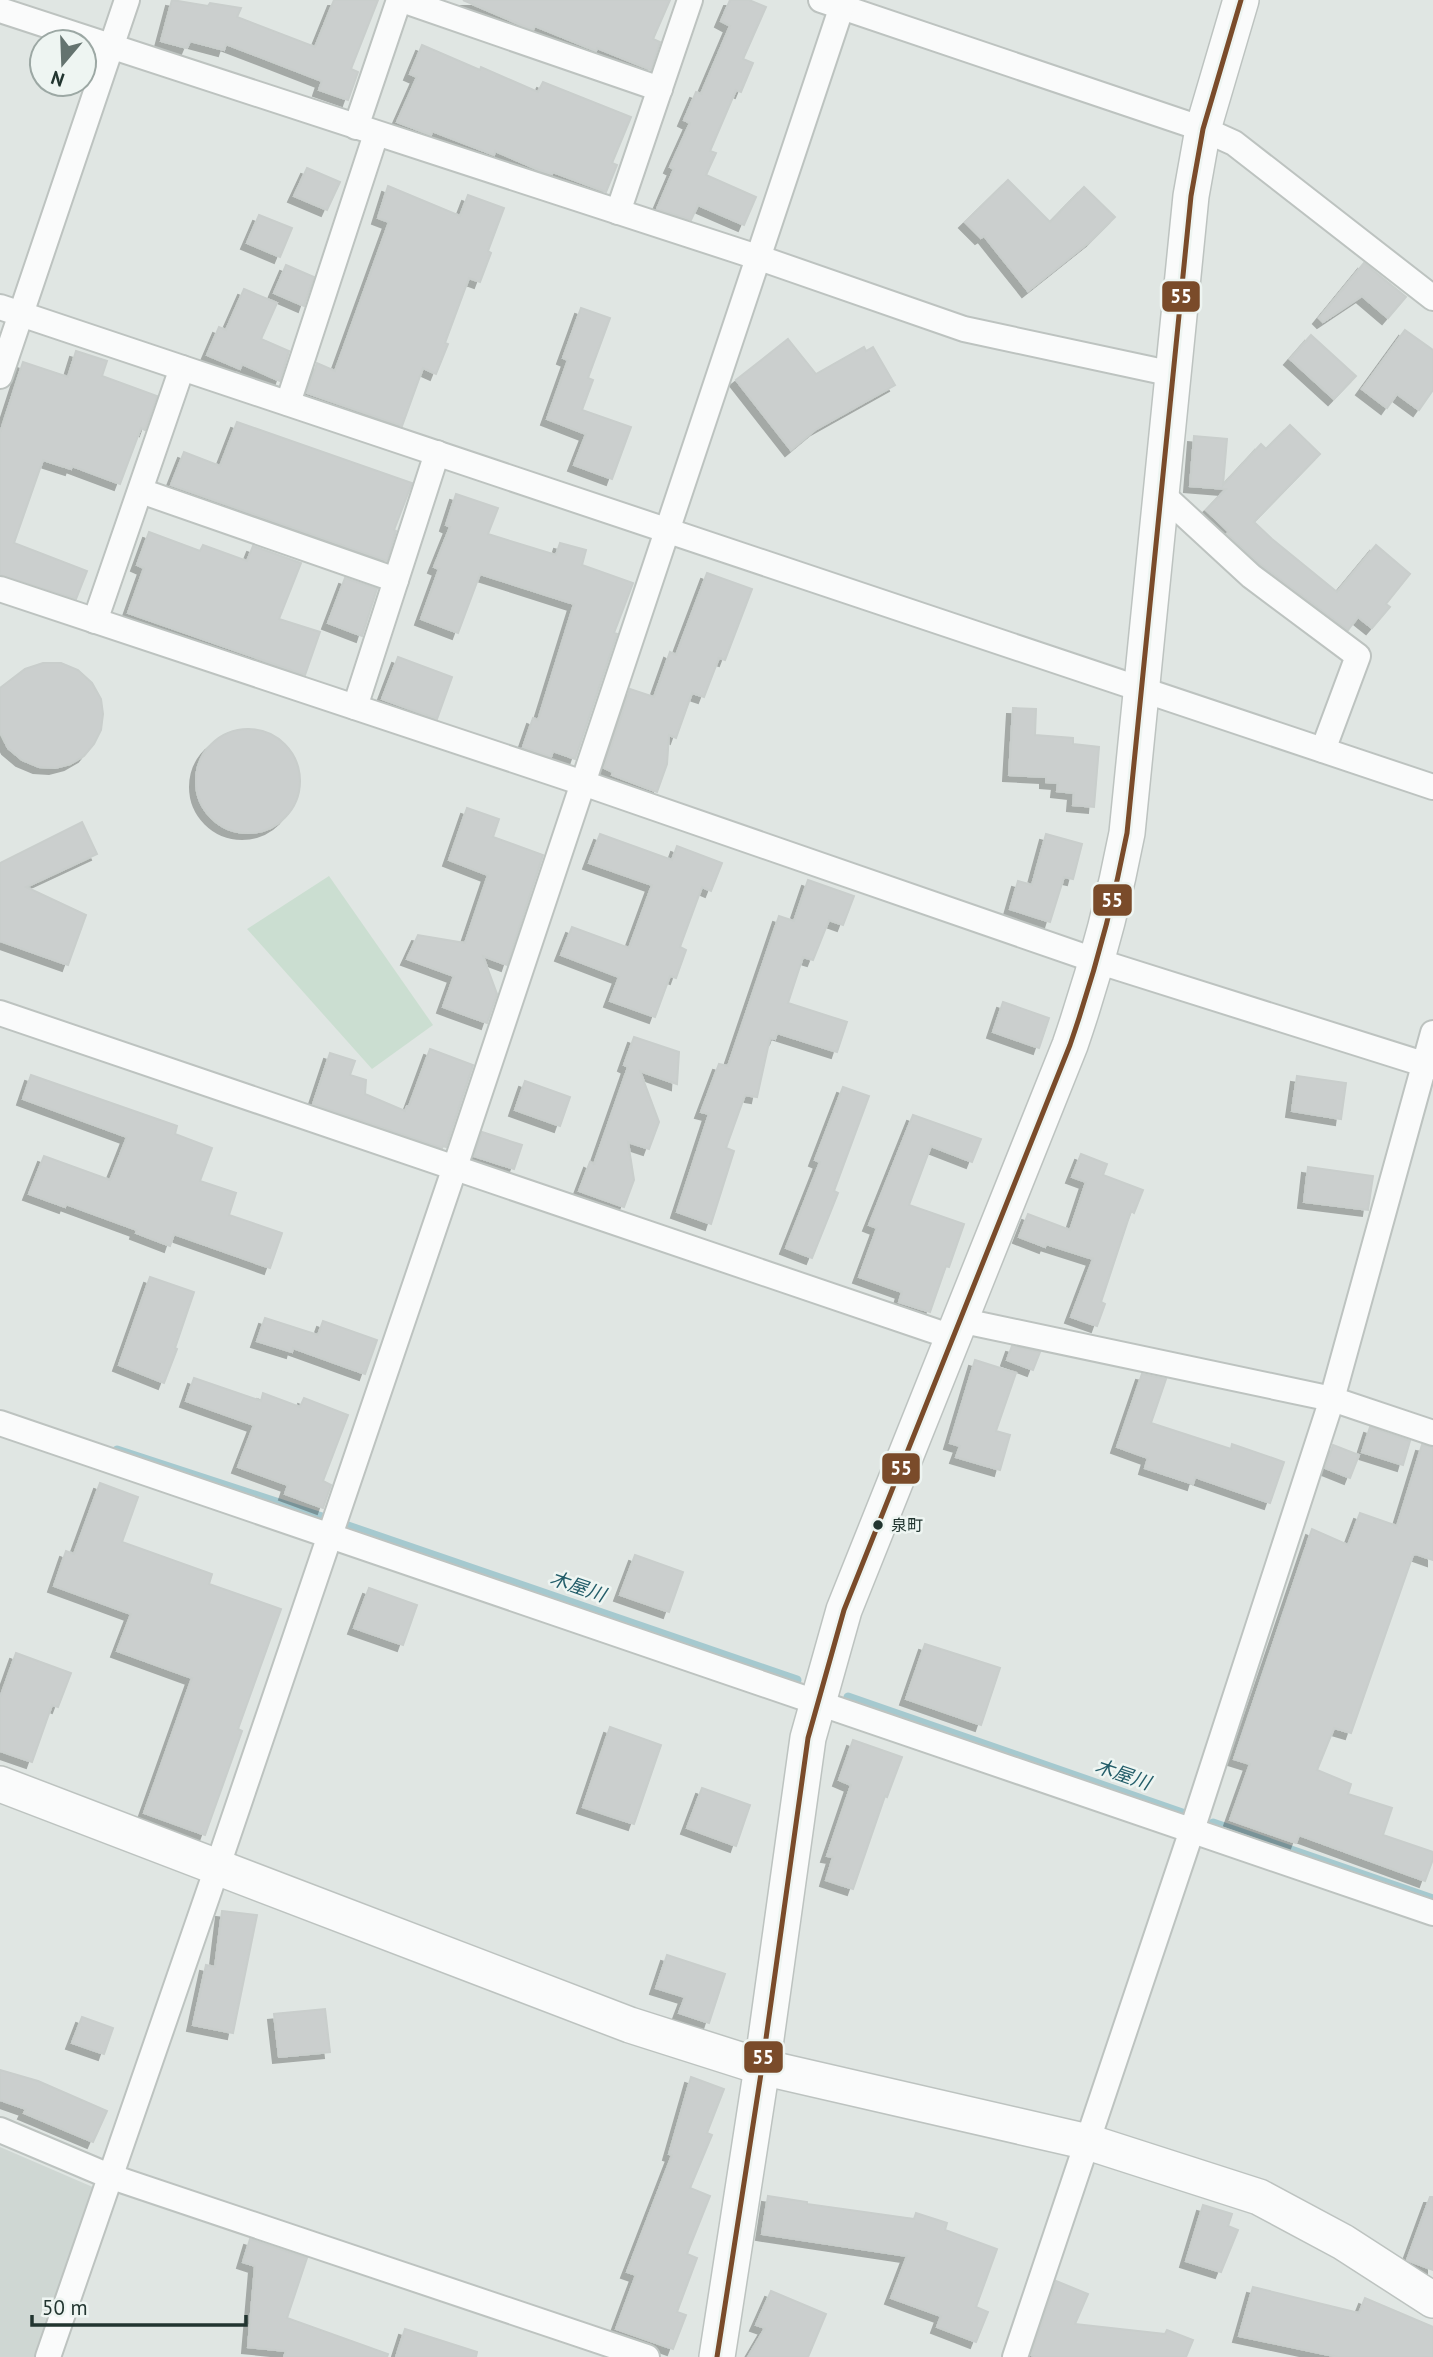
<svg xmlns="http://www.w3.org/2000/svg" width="1433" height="2357" viewBox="0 0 1433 2357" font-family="'PT Sans','Noto Sans JP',sans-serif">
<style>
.built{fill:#cfd7d3}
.green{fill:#cbded1}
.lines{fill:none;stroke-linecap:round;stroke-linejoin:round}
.stream{stroke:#a5c9cf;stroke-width:9}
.building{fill:#cbcfce;stroke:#c9cecc;stroke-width:2;filter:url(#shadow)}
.street-casing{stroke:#bdc3c0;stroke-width:28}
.secondary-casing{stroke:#bdc3c0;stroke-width:38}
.street{stroke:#fafbfb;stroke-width:24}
.secondary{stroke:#fafbfb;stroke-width:35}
.bus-1-casing{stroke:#eef5f2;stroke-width:10}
.bus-1{stroke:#7a4b2a;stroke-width:5}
.bus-dot{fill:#223530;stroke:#eef5f2;stroke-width:2.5}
.labels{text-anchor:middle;stroke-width:5;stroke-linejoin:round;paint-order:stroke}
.bus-label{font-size:16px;fill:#223530;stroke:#eef5f2;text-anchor:start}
.water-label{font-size:19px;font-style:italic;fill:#235d69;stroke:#eef5f2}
.line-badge{stroke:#eef5f2;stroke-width:2.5}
.badge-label{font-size:19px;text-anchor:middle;font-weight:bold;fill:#fff}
</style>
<defs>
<filter id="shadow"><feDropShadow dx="-6" dy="6" stdDeviation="0" flood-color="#0004"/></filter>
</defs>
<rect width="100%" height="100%" fill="#e0e6e3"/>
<path class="built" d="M0,2147L95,2188L39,2357H0Z"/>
<path class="green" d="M329,876L433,1025L372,1069L247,929Z"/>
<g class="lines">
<g class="stream">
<path d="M117,1450L325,1518"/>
<path d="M348,1526L797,1680"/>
<path d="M848,1697L1188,1815"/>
<path d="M1213,1823L1433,1899"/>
</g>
</g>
<g class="building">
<path d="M172,0L208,6L210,3L241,8L237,17L315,47L334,0H378L351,69L358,72L348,100L319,90L322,81L226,44L224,50L190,41L187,48L161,41Z"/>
<path d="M463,0H670L653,39L660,42L651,70L597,48L596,51L535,26L533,30L521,25Z"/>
<path d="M730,0H749L766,7L743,59L753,63L741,92L736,90L710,151L716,153L706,175L756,197L744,225L698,205L691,220L657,209L674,169L670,167L690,123L684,120L696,92L701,94L730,26L721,21Z"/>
<path d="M422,45L480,70L481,67L538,92L543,82L631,117L612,163L617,165L606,192L553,172L552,174L539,170L495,151L494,155L432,131L431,135L397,122L417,77L410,74Z"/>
<path d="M307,168L340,182L327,210L294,196Z"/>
<path d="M1008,180L1050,222L1084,187L1115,217L1092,240L1028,291L984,236L981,238L965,222Z"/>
<path d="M388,186L460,216L468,195L504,208L488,251L491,253L480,282L469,278L445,343L448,344L436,374L423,368L402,426L307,393L317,363L335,371L389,222L378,218Z"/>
<path d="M259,215L292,228L280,257L247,243Z"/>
<path d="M1364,263L1406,297L1388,318L1362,296L1323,322L1319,318Z"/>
<path d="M286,265L314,277L304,306L274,293Z"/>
<path d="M244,289L277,303L261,339L289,351L280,381L242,364L240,369L207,355L219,327L226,330Z"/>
<path d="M581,308L610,318L588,378L593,380L582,410L631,427L612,479L574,465L586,434L547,419L568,360L563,358Z"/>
<path d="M1405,330L1433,350V390L1419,410L1397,394L1387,408L1362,389Z"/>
<path d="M1311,335L1356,376L1334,399L1290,359Z"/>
<path d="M788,339L816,374L864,347L866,351L873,347L895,385L815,430L791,450L736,380Z"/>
<path d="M76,351L107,361L102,376L157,396L145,430L141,428L120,484L72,466L71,469L43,460L14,543L87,571L76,599L0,575V433L23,362L68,377Z"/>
<path d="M237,422L412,483L394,530L396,531L387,561L171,485L184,452L220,466Z"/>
<path d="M1290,425L1320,454L1254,522L1272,539L1337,592L1376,545L1410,574L1386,604L1390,607L1372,628L1358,617L1348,630L1261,565L1227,534L1229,532L1206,510L1226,489L1190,486L1194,436L1227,439L1223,485L1261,444L1266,449Z"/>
<path d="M456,494L498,508L488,534L556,555L560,543L586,550L582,565L633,583L614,633L617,634L575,759L553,751L551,757L523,747L533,718L538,720L574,604L480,574L458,633L421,619L439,569L434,567L450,527L446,525Z"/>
<path d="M149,532L200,551L203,545L247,561L253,546L301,563L279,619L320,632L305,675L128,613L144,568L137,565Z"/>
<path d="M707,573L752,589L725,660L719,658L704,697L692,693L676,738L669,735L667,764L657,792L612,775L613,772L604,768L630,689L654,697L670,652L676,655Z"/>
<path d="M345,578L377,589L362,636L328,623Z"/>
<path d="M398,657L452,677L437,719L382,699Z"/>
<path d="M43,663H61L78,670L92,683L101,699L103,714L101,730L94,744L84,756L70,764L55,768L39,767L22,760L8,748L0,732V688L25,669Z"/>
<path d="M1013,708L1036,709L1035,735L1073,738V744L1099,747L1094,807L1073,805L1074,793L1057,791L1058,783L1046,782V777L1009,775Z"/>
<circle cx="248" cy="781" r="52"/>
<path d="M467,808L499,819L493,837L543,855L507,965L483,956L497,994L487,1023L443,1007L454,976L407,959L418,935L465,943L488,875L449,860Z"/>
<path d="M82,822L97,854L26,887L86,915L68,965L0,941V863Z"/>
<path d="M600,834L672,860L677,846L722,863L711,891L702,887L680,947L686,950L676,978L670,976L655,1017L610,1001L619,977L561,955L572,927L629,948L652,885L589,863Z"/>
<path d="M1046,834L1082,844L1073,879L1064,877L1050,922L1010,909L1018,881L1032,885Z"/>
<path d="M808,880L854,896L843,925L829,920L813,960L803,957L788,1003L847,1022L837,1052L777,1033L775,1039L770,1038L757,1097L745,1095L726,1148L734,1151L711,1224L677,1212L709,1114L701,1112L719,1064L728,1066L779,916L794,921Z"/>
<path d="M1003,1002L1049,1018L1039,1048L993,1032Z"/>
<path d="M634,1037L679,1052L677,1084L640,1071L659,1122L649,1149L628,1142L634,1180L624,1207L579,1191L590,1162L594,1164L628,1067L624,1065Z"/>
<path d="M430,1049L473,1065L446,1147L443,1146L442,1148L313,1104L330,1053L355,1061L350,1075L366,1080L365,1094L405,1111L407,1106H409Z"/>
<path d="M31,1075L177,1126L175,1134L212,1148L200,1181L236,1193L229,1215L282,1233L270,1268L174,1234L170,1246L136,1233L137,1230L66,1204L65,1207L29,1194L44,1156L110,1180L127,1137L23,1099Z"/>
<path d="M1297,1076L1346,1083L1341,1119L1292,1111Z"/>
<path d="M525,1081L570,1097L560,1126L515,1110Z"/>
<path d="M843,1087L869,1096L834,1191L838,1193L812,1258L786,1248L820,1162L815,1160Z"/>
<path d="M913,1115L981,1139L972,1162L931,1146L909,1205L964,1224L949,1267L946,1266L930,1312L899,1302L902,1292L859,1277L877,1228L869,1225Z"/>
<path d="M482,1132L522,1145L514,1169L474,1156Z"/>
<path d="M1081,1154L1107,1164L1103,1175L1143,1190L1134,1213L1131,1211L1101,1302L1105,1304L1097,1326L1071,1317L1093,1259L1046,1244L1045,1247L1019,1237L1028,1214L1070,1230L1086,1182L1072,1177Z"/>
<path d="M1308,1167L1373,1176L1368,1210L1304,1202Z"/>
<path d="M150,1277L194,1292L175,1348L177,1349L164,1383L119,1365Z"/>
<path d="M265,1318L318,1335L323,1321L377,1340L365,1374L293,1348L292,1352L257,1341Z"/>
<path d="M1012,1346L1040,1352L1033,1370L1007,1360Z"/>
<path d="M975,1360L1016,1373L996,1431L1010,1435L1000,1470L956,1457L960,1446L950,1443Z"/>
<path d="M1142,1374L1166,1379L1151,1423L1231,1449L1232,1444L1284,1462L1270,1503L1195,1477L1193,1484L1145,1468L1148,1458L1117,1447Z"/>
<path d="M194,1378L261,1401L263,1393L300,1407L304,1398L348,1415L323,1481L331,1485L323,1508L285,1494L288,1485L238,1467L254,1425L186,1401Z"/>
<path d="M1370,1427L1410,1441L1403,1465L1362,1452Z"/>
<path d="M1333,1445L1359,1455L1350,1478L1325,1468Z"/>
<path d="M1422,1445L1433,1447V1560L1416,1554L1413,1555L1351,1733L1334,1728L1317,1770L1351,1784L1348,1794L1392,1808L1383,1835L1433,1852V1859L1425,1881L1299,1835L1296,1843L1230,1820L1250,1764L1234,1759L1312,1529L1348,1545L1360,1513L1397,1526Z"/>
<path d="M100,1483L138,1497L122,1542L212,1574L209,1584L281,1609L238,1729L242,1731L205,1835L144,1813L192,1678L117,1651L131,1614L54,1586L66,1551L74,1554Z"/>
<path d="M635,1555L683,1572L669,1612L620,1595Z"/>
<path d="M369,1588L417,1605L403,1645L354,1628Z"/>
<path d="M925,1644L1000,1668L981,1725L906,1699Z"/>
<path d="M16,1653L71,1673L58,1707L52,1705L32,1762L0,1751V1698Z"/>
<path d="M610,1727L661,1745L634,1824L583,1807Z"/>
<path d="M853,1740L902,1757L887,1797L885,1796L853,1889L826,1880L833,1857L827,1856L851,1785L839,1780Z"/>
<path d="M702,1788L750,1805L736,1846L687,1828Z"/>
<path d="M222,1911L257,1915L233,2033L193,2025L206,1965L215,1967Z"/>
<path d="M667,1955L725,1974L709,2023L679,2013L685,1997L656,1988Z"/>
<path d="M325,2009L330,2052L279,2057L274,2014Z"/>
<path d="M82,2017L113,2028L104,2054L72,2043Z"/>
<path d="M0,2070L38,2081L107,2111L93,2142L24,2113L26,2109L0,2100Z"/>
<path d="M691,2077L724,2089L707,2133L712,2135L690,2188L710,2196L687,2254L697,2258L677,2312L686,2315L673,2349L616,2329L636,2275L627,2272L672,2155L669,2154Z"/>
<path d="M768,2196L807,2202V2204L914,2219L916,2213L947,2223L945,2230L997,2249L976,2307L988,2312L976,2342L937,2327L941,2316L891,2298L907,2256L762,2234Z"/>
<path d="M1430,2197H1433V2270L1407,2260Z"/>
<path d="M1203,2205L1232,2214L1228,2226L1238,2230L1221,2272L1186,2261Z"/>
<path d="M250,2239L307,2258L287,2318L388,2354L387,2357H284L286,2351L248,2347L255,2266L243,2262Z"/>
<path d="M1056,2281L1088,2294L1075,2324L1165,2334L1167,2330L1193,2340L1186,2357H1036L1031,2355Z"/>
<path d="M1253,2287L1359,2313L1365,2298L1433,2327V2357H1338L1239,2336Z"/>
<path d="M771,2291L826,2314L808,2357H748L765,2328L756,2325Z"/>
<path d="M405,2329L477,2352L476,2357H396Z"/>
</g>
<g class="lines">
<defs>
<g id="street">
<path d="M402,0L660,89"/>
<path d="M821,0L1203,129L1234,143L1433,298"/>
<path d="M0,10L757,257L964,329L1173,374"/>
<path d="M356,127L399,0"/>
<path d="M618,212L690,0"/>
<path d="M0,307L1433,787"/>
<path d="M0,376L127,0"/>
<path d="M288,403L376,134"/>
<path d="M141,491L396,580"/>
<path d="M1161,493L1251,576L1358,656L1323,750"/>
<path d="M0,589L583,783L1097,961L1433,1067"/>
<path d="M95,621L182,368"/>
<path d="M355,707L437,453"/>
<path d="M0,1013L952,1337"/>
<path d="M959,1320L1332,1399L1433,1433"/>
<path d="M0,1423L1433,1913"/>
<path d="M0,2130L109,2176L647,2357"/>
<path d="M48,2357L217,1868L455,1167L844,0"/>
<path d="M1015,2357L1192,1830L1332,1399L1433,1033"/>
</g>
<g id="secondary">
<path d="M0,1784L630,2025L762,2067L1088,2142L1259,2197L1343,2242L1433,2300"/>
<path d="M717,2357L762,2067L808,1738L844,1610L1070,1045C1094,975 1113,906 1127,833L1191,196L1203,129L1241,0"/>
</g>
</defs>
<use href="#street" class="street-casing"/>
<use href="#secondary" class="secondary-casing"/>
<use href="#street" class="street"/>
<use href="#secondary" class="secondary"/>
<defs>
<path id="bus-1" d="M717,2357L762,2067L808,1738L844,1610L1070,1045C1094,975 1113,906 1127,833L1191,196L1203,129L1241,0"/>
</defs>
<use href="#bus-1" class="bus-1-casing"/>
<use href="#bus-1" class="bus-1"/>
</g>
<circle class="bus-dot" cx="878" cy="1525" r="6"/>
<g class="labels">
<g class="bus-label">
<text x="891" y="1531">泉町</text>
</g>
<g class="water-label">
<text transform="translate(578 1586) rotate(19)" y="7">木屋川</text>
<text transform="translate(1123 1774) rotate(19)" y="7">木屋川</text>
</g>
</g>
<g class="line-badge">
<rect x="1161" y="280" width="40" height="33" rx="7" fill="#7a4b2a"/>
<rect x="1092" y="883" width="41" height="34" rx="7" fill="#7a4b2a"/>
<rect x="881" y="1452" width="40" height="33" rx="7" fill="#7a4b2a"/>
<rect x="743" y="2040" width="41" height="34" rx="7" fill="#7a4b2a"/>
</g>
<g class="badge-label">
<text x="1181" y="303">55</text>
<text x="1112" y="907">55</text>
<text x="901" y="1475">55</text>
<text x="763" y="2064">55</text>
</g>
<g transform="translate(63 63) rotate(199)"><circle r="33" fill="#eef5f2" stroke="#9ca8a4" stroke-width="2"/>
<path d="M0-5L12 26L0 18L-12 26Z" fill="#64736f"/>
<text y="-10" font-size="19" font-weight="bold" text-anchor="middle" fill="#223530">N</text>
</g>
<path d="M32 2315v10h214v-10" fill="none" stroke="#223530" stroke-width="3.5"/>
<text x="42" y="2315" font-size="21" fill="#223530" stroke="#eef5f2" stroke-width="5" paint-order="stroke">50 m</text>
</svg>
